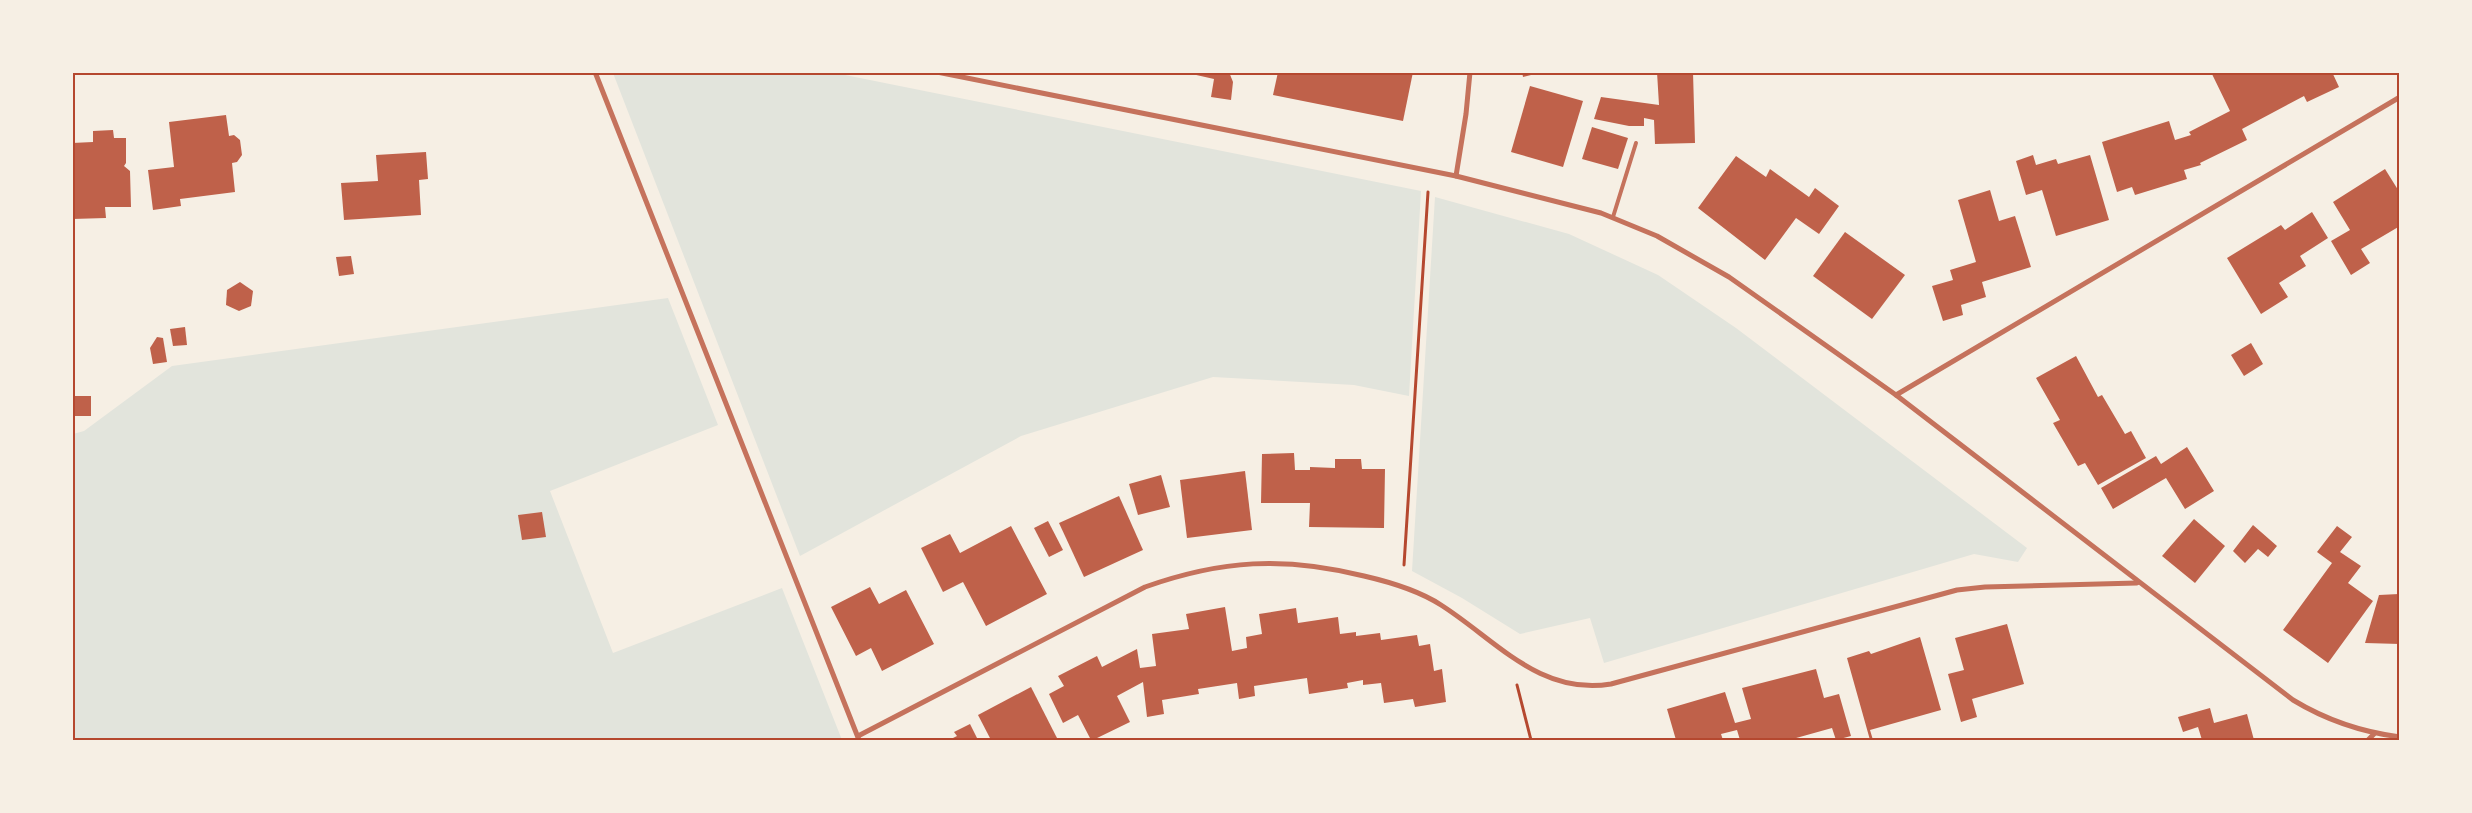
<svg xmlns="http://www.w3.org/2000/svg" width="2472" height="813" viewBox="0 0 2472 813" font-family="Rubik,sans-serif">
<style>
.green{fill:#e2e4dc}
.building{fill:#bf614a}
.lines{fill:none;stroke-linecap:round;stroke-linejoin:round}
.path{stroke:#b5482f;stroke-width:3}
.service{stroke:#c5725c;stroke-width:4}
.minor{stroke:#c5725c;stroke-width:5}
.neatline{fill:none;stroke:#b5482f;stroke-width:2}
</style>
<rect width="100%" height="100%" fill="#f6efe4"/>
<g class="green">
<path d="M613,73H835L1421,191L1409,396L1354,385L1213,377L1021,436L800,556Z"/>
<path d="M1435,197L1569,234L1658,275L1736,328L2027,548L2018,562L1974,554L1604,663L1590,618L1520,634L1462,598L1412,571Z"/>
<path d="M668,298L718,425L550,491L613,653L782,588L842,740H73V434L84,431L172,366Z"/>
</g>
<g class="building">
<path d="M1183,72H1229L1233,82L1231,100L1211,97L1214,79Z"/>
<path d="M1278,72H1413L1403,121L1273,95Z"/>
<path d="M1522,72H1539V73L1523,77Z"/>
<path d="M1657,72H1693L1695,143L1655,144L1654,120L1644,118V126H1629L1594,119L1601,97L1659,105Z"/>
<path d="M2211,72H2332L2339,87L2307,102L2304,96L2242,129L2247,140L2200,163L2201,165L2184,170L2187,179L2135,195L2132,187L2117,192L2102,142L2169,121L2175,140L2191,135L2189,132L2230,111Z"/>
<path d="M1530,86L1583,101L1563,167L1511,152Z"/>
<path d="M226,115L229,136L234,135L240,140L242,155L237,162L232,163L235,192L180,199L181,206L153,210L148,170L174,167L169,122Z"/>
<path d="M1592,127L1628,138L1618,169L1582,159Z"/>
<path d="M113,130L114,138H126V163L124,166L130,171L131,207H105L106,218L72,219V143L93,142V131Z"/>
<path d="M426,152L428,179L419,180L421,215L344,220L341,183L378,181L376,155Z"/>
<path d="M2033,155L2036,165L2056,159L2058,164L2090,155L2109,220L2056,236L2042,190L2026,195L2016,161Z"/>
<path d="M1736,156L1766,177L1770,169L1809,197L1815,188L1839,206L1819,234L1796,218L1765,260L1698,208Z"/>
<path d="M2385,169L2400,193V226L2361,249L2370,263L2351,275L2331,241L2350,230L2333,202Z"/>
<path d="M1990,190L1999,221L2015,216L2031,267L1982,282L1986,297L1961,305L1963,315L1943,321L1932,286L1953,280L1950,270L1976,262L1958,200Z"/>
<path d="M2312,212L2328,238L2300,256L2306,266L2279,283L2288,297L2261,314L2227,258L2281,225L2285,230Z"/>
<path d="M1845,232L1905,275L1872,319L1813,276Z"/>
<path d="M351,256L354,274L339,276L336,257Z"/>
<path d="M240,282L253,291L251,306L239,311L226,305L227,290Z"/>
<path d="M185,327L187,345L173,346L170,329Z"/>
<path d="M157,337L163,338L167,362L153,364L150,348Z"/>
<path d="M2251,343L2263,364L2244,376L2231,355Z"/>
<path d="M2076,356L2098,397L2102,395L2125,434L2131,431L2146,458L2098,485L2085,463L2078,466L2053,423L2060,420L2036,378Z"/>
<path d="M73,396H91V416H74Z"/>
<path d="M2187,447L2214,491L2185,509L2166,478L2113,509L2101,488L2156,456L2161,464Z"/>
<path d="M1294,453L1295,470H1310V467L1335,468V459H1361L1362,469H1385L1384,528L1309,527L1310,503H1261L1262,454Z"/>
<path d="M1245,471L1252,530L1187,538L1180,480Z"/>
<path d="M1161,475L1170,507L1138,515L1129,484Z"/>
<path d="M1119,496L1143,550L1084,577L1059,523Z"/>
<path d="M542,512L546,537L522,540L518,515Z"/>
<path d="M2194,519L2225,546L2195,583L2162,556Z"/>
<path d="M1048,521L1063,550L1049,557L1034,528Z"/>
<path d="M2253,525L2277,546L2268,557L2258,549L2245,563L2233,551Z"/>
<path d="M1011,526L1047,594L986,626L963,582L943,592L921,548L950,534L960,553Z"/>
<path d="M2337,526L2352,537L2340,552L2361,566L2348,583L2373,601L2328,663L2283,630L2332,563L2317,552Z"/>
<path d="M870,587L879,604L906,590L934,644L882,671L871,648L856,656L831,607Z"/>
<path d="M2399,594L2400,644L2365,643L2379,595Z"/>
<path d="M1225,607L1232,651L1247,648L1246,637L1262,634L1259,614L1296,608L1298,623L1338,617L1340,634L1356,632V636L1380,633L1381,640L1417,635L1419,646L1430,644L1434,671L1442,669L1446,702L1415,707L1413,699L1384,703L1381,683L1363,685V680L1347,683L1348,688L1309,694L1307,678L1254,686L1255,696L1239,699L1237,683L1198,689L1199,694L1162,700L1164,714L1147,717L1143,682L1117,696L1130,722L1093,740H1091L1078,715L1063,723L1049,694L1064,686L1058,676L1097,656L1102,667L1137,649L1140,668L1156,666L1152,634L1189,629L1186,614Z"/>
<path d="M2007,624L2024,684L1972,699L1977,717L1961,722L1948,674L1964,670L1955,638Z"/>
<path d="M1920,637L1941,710L1870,730L1873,740H1870L1847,658L1869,651L1871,654Z"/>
<path d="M1816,669L1824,698L1839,694L1851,736L1836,740L1832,728L1789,740H1740L1737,730L1721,734L1723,740H1676L1667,709L1725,692L1735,723L1751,719L1742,688Z"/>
<path d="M1031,687L1058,740H991L978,715Z"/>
<path d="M2210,708L2214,723L2247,714L2254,740H2202L2198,727L2183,732L2178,717Z"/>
<path d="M970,724L978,740H949L957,736L954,732Z"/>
</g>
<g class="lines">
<g class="path">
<path d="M1404,565L1428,192"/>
<path d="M1517,685L1531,740"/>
</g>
<path class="service" d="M1613,217L1636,143"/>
<g class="minor">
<path d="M595,72L859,740"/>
<path d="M937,72L1456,176L1601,213L1657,236L1729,277L1896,395L2293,700C2326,720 2361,732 2400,737"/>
<path d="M1456,176L1466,114L1470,72"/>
<path d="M1896,395L2400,97"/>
<path d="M858,736L1145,587C1221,560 1284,556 1364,576C1390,582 1418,590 1441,605C1496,640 1540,696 1611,684L1957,590L1985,587L2137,583"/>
<path d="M2368,740L2374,734"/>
</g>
</g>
<rect width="2472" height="813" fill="none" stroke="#f6efe4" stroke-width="148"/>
<rect x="74" y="74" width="2324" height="665" class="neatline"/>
</svg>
